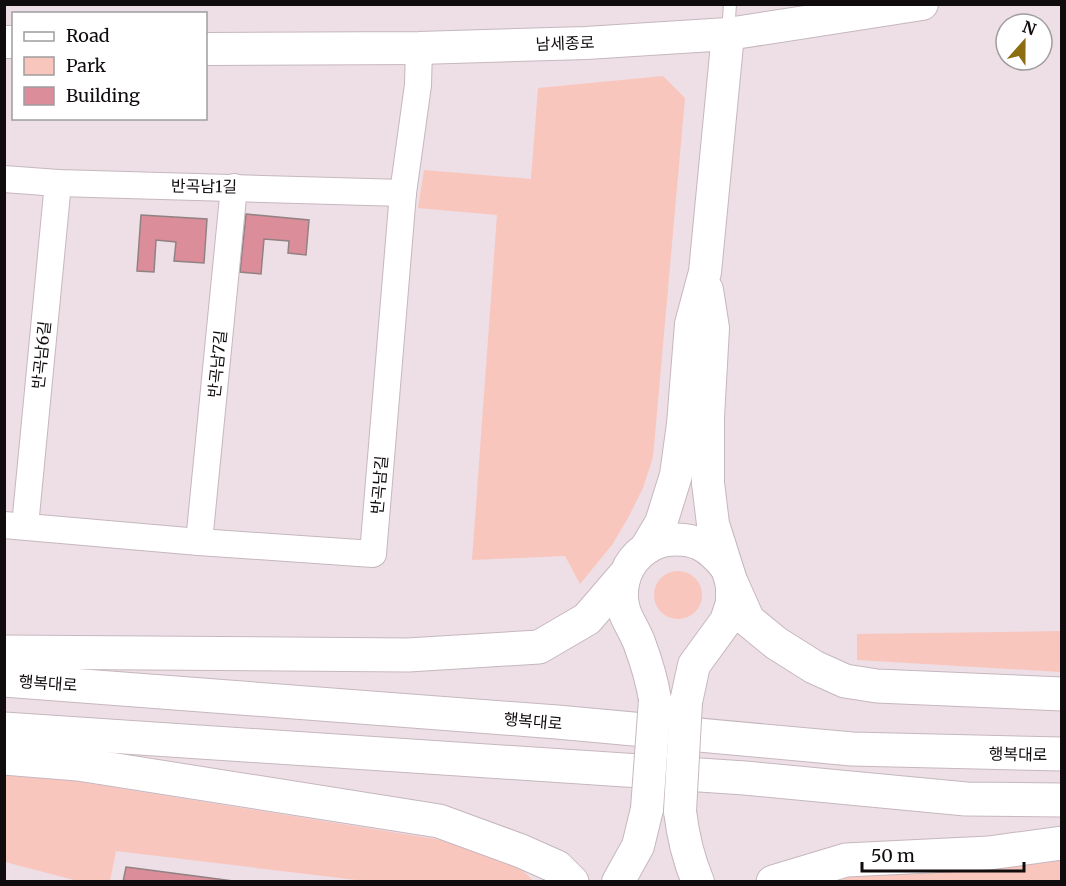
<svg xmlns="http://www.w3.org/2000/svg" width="1066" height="886" viewBox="0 0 1066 886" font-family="Merriweather,'Noto Sans KR',serif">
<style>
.green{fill:#f9c6be}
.building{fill:#db8d9a;stroke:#918183;stroke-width:1.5}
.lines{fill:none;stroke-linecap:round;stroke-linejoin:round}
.service-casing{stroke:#c6b7be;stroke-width:14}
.minor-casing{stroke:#c6b7be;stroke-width:28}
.tertiary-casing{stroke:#c6b7be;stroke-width:34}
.trunk-casing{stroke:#c6b7be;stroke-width:35}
.service{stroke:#fff;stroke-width:12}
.minor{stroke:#fff;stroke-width:26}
.tertiary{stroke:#fff;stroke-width:32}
.trunk{stroke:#fff;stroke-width:33}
.tertiary-bridge-casing{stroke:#c6b7be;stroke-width:34;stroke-linecap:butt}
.tertiary-bridge{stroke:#fff;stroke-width:32}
.labels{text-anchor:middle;stroke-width:6;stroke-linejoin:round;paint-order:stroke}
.street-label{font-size:16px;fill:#100b0d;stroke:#fff}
</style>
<rect width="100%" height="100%" fill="#eedee5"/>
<g class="green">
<path d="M663,76L685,98L653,457L643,488L628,518L612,545L580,584L565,556L472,560L497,215L418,208L424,170L531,179L538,88Z"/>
<circle cx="678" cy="595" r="24"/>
<path d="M1061,631V672L857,660V634Z"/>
<path d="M4,775L56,778L466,844C490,852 516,861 533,881H365L116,851L110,881H78L5,862Z"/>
<path d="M1061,859V881L836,882L863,872Z"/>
</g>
<g class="building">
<path d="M246,214L309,220L306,255L288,253L289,241L264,239L261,274L240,272Z"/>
<path d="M141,215L207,219L204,263L174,261L176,242L156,240L154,272L137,271Z"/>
<path d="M126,867L241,882H123Z"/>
</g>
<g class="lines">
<defs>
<path id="service" d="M728,32L730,4"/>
<g id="minor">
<path d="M4,179L58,183L403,193"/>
<path d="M4,525L199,542L373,554L403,193L418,85L419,48"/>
<path d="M25,526L58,183"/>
<path d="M199,542L234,187"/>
</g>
<g id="tertiary">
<path d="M4,42H14"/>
<path d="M206,49L419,48L586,43L728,34L922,4"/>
<path d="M646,548L661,523L676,475L683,424L691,324L705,272L728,34"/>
<path d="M655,700C652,679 646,661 639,642C635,632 629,623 625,613C618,593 623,569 639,554C647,547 657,541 667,540C695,537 709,546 726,567"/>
<path d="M686,702L694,665L726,621L732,603V584L713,524L708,483V417L713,328L707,290"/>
<path d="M680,811C683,837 688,858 698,882"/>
<path d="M618,882L638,846L647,809"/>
</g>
<g id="trunk">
<path d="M732,584L748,620L776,643L814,667L845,681L877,686L1062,694"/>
<path d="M4,652L408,655L539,647L587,619L624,576"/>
<path d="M4,680L557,722L852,749L1062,754"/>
<path d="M4,729L745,778L966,799L1062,800"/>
<path d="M4,758L78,764L439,821L521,851L557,867L572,882"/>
<path d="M773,882L846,860L989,853L1062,843"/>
</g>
</defs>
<use href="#service" class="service-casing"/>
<use href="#minor" class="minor-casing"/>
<use href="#tertiary" class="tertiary-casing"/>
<use href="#trunk" class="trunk-casing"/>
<use href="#service" class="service"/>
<use href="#minor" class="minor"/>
<use href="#tertiary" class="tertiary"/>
<use href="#trunk" class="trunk"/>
<defs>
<g id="tertiary-bridge">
<path d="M647,809L655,700"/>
<path d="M680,811L686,702"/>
</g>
</defs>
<use href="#tertiary-bridge" class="tertiary-bridge-casing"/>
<use href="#tertiary-bridge" class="tertiary-bridge"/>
</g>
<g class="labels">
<g class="street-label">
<text transform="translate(565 43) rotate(-2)" y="6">남세종로</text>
<text transform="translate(204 186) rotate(1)" y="6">반곡남1길</text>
<text transform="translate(41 355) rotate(-84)" y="6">반곡남6길</text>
<text transform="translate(217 364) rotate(-84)" y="6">반곡남7길</text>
<text transform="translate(379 485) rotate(-85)" y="6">반곡남길</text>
<text transform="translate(48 683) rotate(4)" y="6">행복대로</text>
<text transform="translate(533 721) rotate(5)" y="6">행복대로</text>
<text transform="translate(1018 754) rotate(1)" y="6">행복대로</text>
</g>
</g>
<rect width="1066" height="886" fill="none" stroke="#100b0d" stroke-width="12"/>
<rect x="12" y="12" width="195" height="108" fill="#ffffff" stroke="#9f9d9e" stroke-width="1.5"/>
<rect x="24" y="32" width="30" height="9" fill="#ffffff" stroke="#9f9d9e" stroke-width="1.5"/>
<text x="66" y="42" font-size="18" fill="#100b0d">Road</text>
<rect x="24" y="57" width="30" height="18" fill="#f9c6be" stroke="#9f9d9e" stroke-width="1.5"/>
<text x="66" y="72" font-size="18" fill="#100b0d">Park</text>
<rect x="24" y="87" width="30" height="18" fill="#db8d9a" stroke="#9f9d9e" stroke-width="1.5"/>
<text x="66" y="102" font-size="18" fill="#100b0d">Building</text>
<g transform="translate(1024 42) rotate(21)"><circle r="28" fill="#ffffff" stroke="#9f9d9e" stroke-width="1.5"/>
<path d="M0-4.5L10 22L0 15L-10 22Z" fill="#8c6e10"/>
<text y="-9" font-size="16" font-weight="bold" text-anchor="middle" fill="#100b0d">N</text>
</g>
<path d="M862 862v9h162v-9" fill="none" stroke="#100b0d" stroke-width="3"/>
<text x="871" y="862" font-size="18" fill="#100b0d" stroke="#ffffff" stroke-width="4.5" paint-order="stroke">50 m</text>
</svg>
